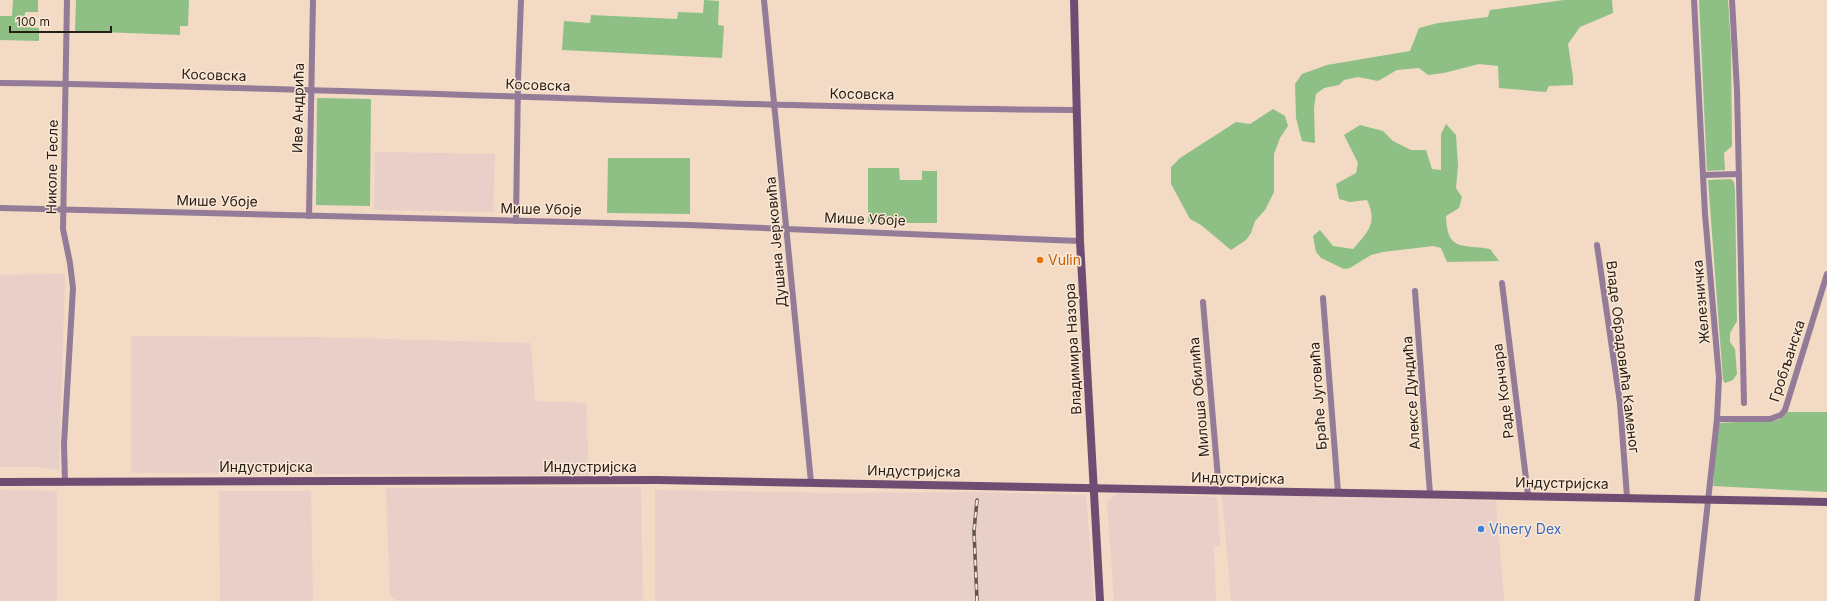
<svg xmlns="http://www.w3.org/2000/svg" width="1827" height="601" viewBox="0 0 1827 601" font-family="Inter,sans-serif">
<style>
.industrial{fill:#e8cfc8}
.green{fill:#8ec085}
.lines{fill:none;stroke-linecap:round;stroke-linejoin:round}
.street{stroke:#947b97;stroke-width:6}
.secondary{stroke:#704c73;stroke-width:8}
.rail-casing{stroke:#635649;stroke-width:3.5}
.rail{stroke:#fce8d6;stroke-width:2;stroke-dasharray:6;stroke-linecap:butt}
.food-dot{fill:#e8710a;stroke:#fce8d6;stroke-width:1.5}
.shop-dot{fill:#3f7fe0;stroke:#fce8d6;stroke-width:1.5}
.labels{text-anchor:middle;stroke-width:3;stroke-linejoin:round;paint-order:stroke}
.street-label{font-size:14px;fill:#261d15;stroke:#fce8d6}
.food-label{font-size:14px;fill:#c56008;stroke:#fce8d6;text-anchor:start}
.shop-label{font-size:14px;fill:#366cbe;stroke:#fce8d6;text-anchor:start}
</style>
<rect width="100%" height="100%" fill="#f2dac4"/>
<g class="industrial">
<path d="M375,152L495,154L493,212L374,210Z"/>
<path d="M65,274L59,470L38,467H0V275Z"/>
<path d="M131,336L312,337L531,343L535,401L586,403L589,475L131,473Z"/>
<path d="M641,487L643,601H398L390,596L386,488Z"/>
<path d="M0,490L57,491V601H0Z"/>
<path d="M655,490L832,493L976,492L1086,495L1094,601H655Z"/>
<path d="M219,491H311L313,601H220Z"/>
<path d="M1117,493L1217,497L1220,546H1214L1216,601H1114L1107,502Z"/>
<path d="M1222,494L1496,501L1504,601H1231Z"/>
</g>
<g class="green">
<path d="M13,0H38V12H25L24,27L39,28V41L0,40V16H12Z"/>
<path d="M76,0H189L188,26H180V35L75,31Z"/>
<path d="M704,0L719,1L718,25L724,26L722,58L562,50L564,21L590,23L591,15L677,19L678,12L703,13Z"/>
<path d="M1564,0H1612L1613,13L1580,27L1568,44L1573,77V85L1549,86L1546,92L1499,88L1498,66L1479,64L1444,73L1428,75L1419,68L1397,70L1378,81L1358,77L1344,80L1339,85L1324,88L1316,94L1314,108L1315,143L1302,141L1296,118L1295,84L1302,74L1327,65L1410,51L1419,28L1438,23L1488,17L1490,10Z"/>
<path d="M1699,0H1728L1731,44L1732,146L1724,153L1725,170L1707,171Z"/>
<path d="M317,98L371,99L370,206L316,205Z"/>
<path d="M1273,109L1285,116L1288,126L1280,138L1274,154V192L1265,210L1255,221L1251,233L1246,240L1231,250L1201,225L1190,219L1171,184V167L1180,158L1236,122L1250,124Z"/>
<path d="M1446,124L1456,135L1458,166L1456,188L1462,197L1459,208L1446,216C1447,252 1462,244 1490,249L1499,261L1447,262L1441,248L1433,246L1383,252L1371,255L1350,268L1344,269L1321,258L1316,252L1313,236L1320,230L1333,246L1353,249C1368,232 1378,223 1367,200L1350,202L1339,199L1336,184L1356,173L1358,163L1344,135L1360,125L1383,131L1393,141L1411,150H1426L1432,169L1441,170V134Z"/>
<path d="M608,158H690V214L607,213Z"/>
<path d="M868,168H899L900,180H922V171H937V223H868Z"/>
<path d="M1731,179L1734,182L1735,191L1737,321L1730,333V342L1735,349L1737,374L1733,380L1725,383L1723,380L1708,180Z"/>
<path d="M1787,412H1827V492L1713,486L1717,423L1778,420L1783,417Z"/>
</g>
<g class="lines">
<g class="street">
<path d="M764,0L811,482"/>
<path d="M1694,0L1705,214L1719,378L1717,419L1697,601"/>
<path d="M1732,0L1737,90L1744,403"/>
<path d="M0,83C359,87 717,108 1076,110"/>
<path d="M1703,175L1739,174"/>
<path d="M0,208L689,225L1080,241"/>
<path d="M309,216L313,0"/>
<path d="M516,221L518,80L521,0"/>
<path d="M1597,245L1620,403L1627,497"/>
<path d="M1502,283L1528,495"/>
<path d="M1415,291L1430,494"/>
<path d="M1323,298L1338,492"/>
<path d="M1203,302L1219,490"/>
<path d="M1717,419H1770L1781,415L1785,410L1827,274"/>
<path d="M65,482L64,444L73,288L70,263L63,229L67,0"/>
</g>
<g class="secondary">
<path d="M1074,0L1080,241L1100,601"/>
<path d="M0,482L657,480L1827,502"/>
</g>
<defs>
<path id="rail" d="M977,500L974,531L977,601"/>
</defs>
<use href="#rail" class="rail-casing"/>
<use href="#rail" class="rail"/>
</g>
<circle class="food-dot" cx="1040" cy="260" r="4"/>
<circle class="shop-dot" cx="1481" cy="529" r="4"/>
<g class="labels">
<g class="street-label">
<text transform="translate(214 75) rotate(2)" y="5">Косовска</text>
<text transform="translate(538 85) rotate(2)" y="5">Косовска</text>
<text transform="translate(862 94) rotate(1)" y="5">Косовска</text>
<text transform="translate(298 108) rotate(-89)" y="5">Иве Андрића</text>
<text transform="translate(52 167) rotate(-89)" y="5">Николе Тесле</text>
<text transform="translate(217 201) rotate(1)" y="5">Мише Убоје</text>
<text transform="translate(541 209) rotate(1)" y="5">Мише Убоје</text>
<text transform="translate(865 219) rotate(2)" y="5">Мише Убоје</text>
<text transform="translate(776 242) rotate(-95)" y="5">Душана Јерковића</text>
<text transform="translate(1701 302) rotate(-95)" y="5">Железничка</text>
<text transform="translate(1073 349) rotate(-93)" y="5">Владимира Назора</text>
<text transform="translate(1623 357) rotate(83)" y="5">Владе Обрадовића Каменог</text>
<text transform="translate(1787 361) rotate(-72)" y="5">Гробљанска</text>
<text transform="translate(1503 391) rotate(-97)" y="5">Раде Кончара</text>
<text transform="translate(1411 393) rotate(-94)" y="5">Алексе Дундића</text>
<text transform="translate(1318 396) rotate(-94)" y="5">Браће Југовића</text>
<text transform="translate(1199 397) rotate(-95)" y="5">Милоша Обилића</text>
<text x="266" y="472">Индустријска</text>
<text x="590" y="472">Индустријска</text>
<text transform="translate(914 471) rotate(1)" y="5">Индустријска</text>
<text transform="translate(1238 478) rotate(1)" y="5">Индустријска</text>
<text transform="translate(1562 483) rotate(1)" y="5">Индустријска</text>
</g>
<g class="food-label">
<text x="1048" y="265">Vulin</text>
</g>
<g class="shop-label">
<text x="1489" y="534">Vinery Dex</text>
</g>
</g>
<path d="M10 26v6h101v-6" fill="none" stroke="#261d15" stroke-width="2"/>
<text x="16" y="26" font-size="12" fill="#261d15" stroke="#fce8d6" stroke-width="3" paint-order="stroke">100 m</text>
</svg>
